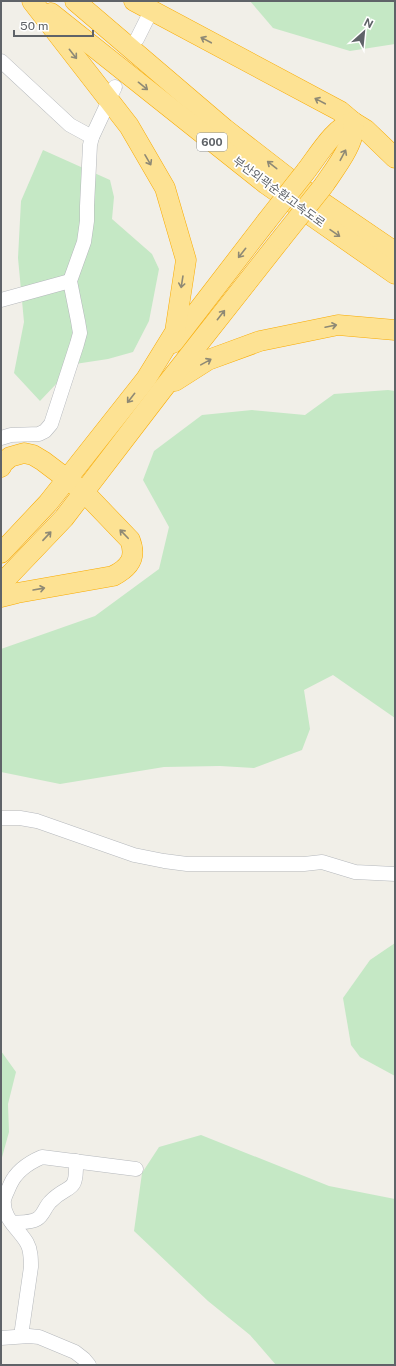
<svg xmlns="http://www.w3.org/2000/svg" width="396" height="1366" viewBox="0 0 396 1366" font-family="'Public Sans','Noto Sans KR',sans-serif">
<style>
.green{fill:#c5e8c5}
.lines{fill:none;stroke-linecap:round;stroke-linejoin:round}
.minor-casing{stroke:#b5b8bc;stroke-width:15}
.highway-casing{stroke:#f9ab00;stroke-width:21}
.minor{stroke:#fff;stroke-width:14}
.highway{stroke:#fde293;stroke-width:20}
.highway-bridge-casing{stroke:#f9ab00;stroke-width:21;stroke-linecap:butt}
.highway-bridge{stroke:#fde293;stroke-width:20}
.oneway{stroke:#8e8975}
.labels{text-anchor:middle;stroke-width:3.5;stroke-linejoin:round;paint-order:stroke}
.shield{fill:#fff;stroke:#8f9295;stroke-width:1}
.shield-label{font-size:11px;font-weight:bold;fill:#5f6368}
.street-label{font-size:12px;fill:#5f6368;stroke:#fff}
</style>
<rect width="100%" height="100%" fill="#f1efe8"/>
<g class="green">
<path d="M250,1H395V44L350,51L273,28Z"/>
<path d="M43,150L110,180L114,197L112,219L152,254L159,269L149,321L133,352L108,359L75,364L40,401L14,373L24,322L18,258L21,201Z"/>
<path d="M388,390L395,391V718L333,675L304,690L310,729L302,750L254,768L220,766L164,767L60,784L1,772V649L95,616L159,569L169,527L143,480L154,451L202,415L252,410L305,415L334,394Z"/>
<path d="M395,943V1076L360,1057L351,1045L343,998L370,960Z"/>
<path d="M1,1051L16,1072L8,1104L9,1132L1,1161Z"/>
<path d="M201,1135L329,1186L395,1199V1365H276L250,1335L208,1301L134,1231L142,1173L159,1147Z"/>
</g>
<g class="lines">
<defs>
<g id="minor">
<path d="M137,39L148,17"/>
<path d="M1,61L70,125L92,137"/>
<path d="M112,93L115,87"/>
<path d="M1,300L70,281"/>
<path d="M1,438L11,435L39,434L45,431L51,424L77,344L80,333L78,321L70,281L84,242L87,221V206L90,145L92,137L106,107"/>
<path d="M1,818H20L37,821L134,855L164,861L187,864H304L322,862L355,872L395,874"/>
<path d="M12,1223C20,1222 30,1223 37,1219C43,1216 45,1207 50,1202C69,1182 77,1196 76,1161"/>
<path d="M21,1336L31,1267C31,1259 31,1250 27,1243C19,1229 2,1218 4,1200C5,1195 8,1190 10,1185C16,1171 28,1163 42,1157L136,1169"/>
<path d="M1,1338L29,1336L39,1337L75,1352L84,1359L89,1365"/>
</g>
<g id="highway">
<path d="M75,1L225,129L301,188L395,252"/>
<path d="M134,1L340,111L353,122L366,130L395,158"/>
<path d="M51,13L266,184L395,274"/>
<path d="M306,171C317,157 335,126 353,122"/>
<path d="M324,185C334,170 358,140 353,122"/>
<path d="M173,343L266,222"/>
<path d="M175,381L208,360L260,341L338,325L395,330"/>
<path d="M1,467L3,463L10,457L24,453L33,455L43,461L84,492L130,540C137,558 129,568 113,576L17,593L1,597"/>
<path d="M1,553L48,503L146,379L175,332L186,260L165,188L129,126L32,1"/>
<path d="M1,584L64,518L162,390L281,239"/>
</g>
</defs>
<use href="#minor" class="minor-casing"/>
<use href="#highway" class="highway-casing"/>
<use href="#minor" class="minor"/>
<use href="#highway" class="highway"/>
<defs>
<g id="highway-bridge">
<path d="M266,222L306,171"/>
<path d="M281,239L324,185"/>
</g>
</defs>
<use href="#highway-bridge" class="highway-bridge-casing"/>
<use href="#highway-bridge" class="highway-bridge"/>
</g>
<defs><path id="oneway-shaft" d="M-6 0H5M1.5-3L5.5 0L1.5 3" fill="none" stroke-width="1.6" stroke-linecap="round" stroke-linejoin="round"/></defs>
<g class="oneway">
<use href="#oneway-shaft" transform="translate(206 40) rotate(-152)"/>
<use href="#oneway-shaft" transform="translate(73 54) rotate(52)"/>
<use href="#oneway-shaft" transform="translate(143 86) rotate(39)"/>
<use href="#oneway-shaft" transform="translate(320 101) rotate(-152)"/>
<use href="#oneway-shaft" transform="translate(343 155) rotate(-62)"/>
<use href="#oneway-shaft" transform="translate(148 160) rotate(60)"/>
<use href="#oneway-shaft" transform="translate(272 165) rotate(-142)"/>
<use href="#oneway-shaft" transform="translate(335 233) rotate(35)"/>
<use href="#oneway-shaft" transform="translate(242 253) rotate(128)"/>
<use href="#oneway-shaft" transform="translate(182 282) rotate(99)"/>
<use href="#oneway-shaft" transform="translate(221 315) rotate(-52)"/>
<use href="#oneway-shaft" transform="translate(331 326) rotate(-12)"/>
<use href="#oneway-shaft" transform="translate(206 362) rotate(-29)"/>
<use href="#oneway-shaft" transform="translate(131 398) rotate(128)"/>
<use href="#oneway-shaft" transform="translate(124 534) rotate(-134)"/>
<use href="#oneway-shaft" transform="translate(47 536) rotate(-47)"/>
<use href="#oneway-shaft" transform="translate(39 589) rotate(-10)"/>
</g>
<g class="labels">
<rect class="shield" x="197" y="133" width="30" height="18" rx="3"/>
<g class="shield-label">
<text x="212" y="146">600</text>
</g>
<g class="street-label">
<text transform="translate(279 192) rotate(36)" y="4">부산외곽순환고속도로</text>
</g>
</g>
<rect width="396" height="1366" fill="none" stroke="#5f6368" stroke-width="4"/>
<g transform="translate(364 32) rotate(27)" stroke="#ffffff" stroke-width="3" paint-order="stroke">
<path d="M0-3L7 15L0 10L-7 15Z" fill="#5f6368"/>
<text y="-6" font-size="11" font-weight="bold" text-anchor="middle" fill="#5f6368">N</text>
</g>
<path d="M14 30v6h79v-6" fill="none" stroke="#5f6368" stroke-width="2"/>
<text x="20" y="30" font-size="12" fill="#5f6368" stroke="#ffffff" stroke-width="3" paint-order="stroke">50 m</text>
</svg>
